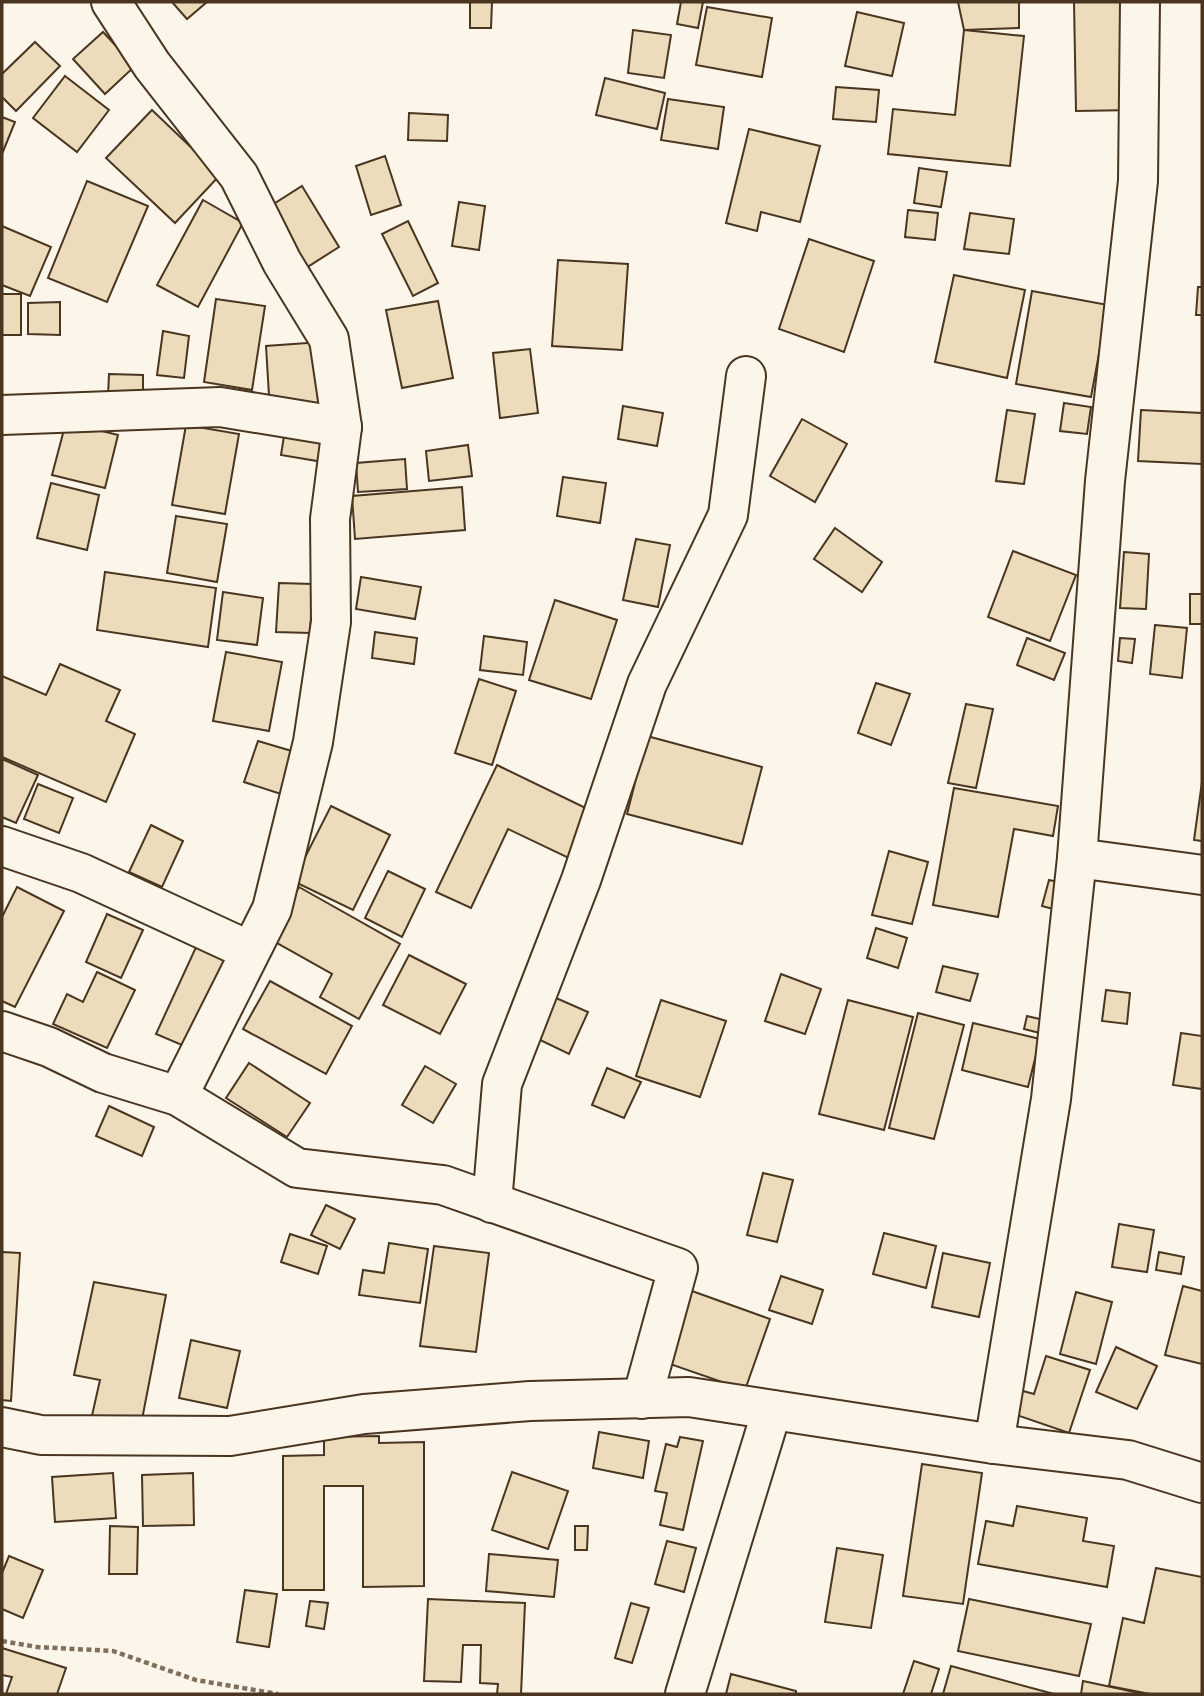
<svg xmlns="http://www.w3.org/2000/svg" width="1204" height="1696" viewBox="0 0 1204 1696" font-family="Karla,sans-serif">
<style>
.building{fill:#ecdcbc;stroke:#4a3520;stroke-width:2}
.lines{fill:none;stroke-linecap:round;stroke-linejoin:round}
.street-casing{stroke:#4a3520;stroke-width:42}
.path{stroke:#7f6f5c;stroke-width:4.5;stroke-dasharray:5 3.5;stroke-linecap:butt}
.street{stroke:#fbf6e9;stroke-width:38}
</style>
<rect width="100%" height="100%" fill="#fbf6e9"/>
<g class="building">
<path d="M172,2H207L187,19Z"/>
<path d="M470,2H492L491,28H470Z"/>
<path d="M681,2H703L698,28L677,24Z"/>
<path d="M958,2H1019V28L964,30Z"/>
<path d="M1074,2H1132L1135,110L1076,111Z"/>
<path d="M707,7L772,18L762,77L696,65Z"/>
<path d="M857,12L904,23L892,76L845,66Z"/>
<path d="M633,30L671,35L664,78L628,73Z"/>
<path d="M964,30L1024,36L1010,166L888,154L893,109L955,115Z"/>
<path d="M103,32L135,66L105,94L73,59Z"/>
<path d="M35,42L60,66L16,111L2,97V74Z"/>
<path d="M65,76L109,110L77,152L33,118Z"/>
<path d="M605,78L665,93L657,129L596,115Z"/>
<path d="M836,87L879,90L876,122L833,119Z"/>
<path d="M668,99L724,107L718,149L661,140Z"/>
<path d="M152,110L220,175L175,223L106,158Z"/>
<path d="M409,113L448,115L447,141L408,140Z"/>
<path d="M2,117L15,122L2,154Z"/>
<path d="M749,129L820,146L800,222L761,212L757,231L726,223Z"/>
<path d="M385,156L401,205L371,215L356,166Z"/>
<path d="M919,168L947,172L941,207L914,203Z"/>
<path d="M87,181L148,206L107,302L48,278Z"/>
<path d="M302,186L339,247L298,273L261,212Z"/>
<path d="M203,200L243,223L198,307L157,285Z"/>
<path d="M459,202L485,206L479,250L452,246Z"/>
<path d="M908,210L938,213L935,240L905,237Z"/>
<path d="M970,213L1014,219L1009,254L964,249Z"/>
<path d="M408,221L438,283L413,296L382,234Z"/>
<path d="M2,226L51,247L30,296L2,285Z"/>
<path d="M809,239L874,261L844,352L779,329Z"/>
<path d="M558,260L628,264L622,350L552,346Z"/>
<path d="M954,275L1025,290L1007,378L935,362Z"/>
<path d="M1198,287H1202V315H1196Z"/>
<path d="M1032,291L1108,305L1091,397L1016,384Z"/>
<rect x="2" y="294" width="19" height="41"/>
<path d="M216,299L265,306L252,390L204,382Z"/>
<path d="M438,301L453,378L402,388L386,310Z"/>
<path d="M60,302V335L28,334V303Z"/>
<path d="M163,331L189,336L184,378L157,375Z"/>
<path d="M321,342L324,408L270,412L266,346Z"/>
<path d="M530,349L538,413L500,418L493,353Z"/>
<path d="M109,374L143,375V398L108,396Z"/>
<path d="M1064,403L1091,407L1087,434L1060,431Z"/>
<path d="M623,406L663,413L657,446L618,439Z"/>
<path d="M1007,410L1035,414L1024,484L996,481Z"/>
<path d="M1141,410L1202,413V464L1138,461Z"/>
<path d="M802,419L847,444L815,502L770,476Z"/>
<path d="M66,422L118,435L105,488L52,475Z"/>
<path d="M286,423L328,429L323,462L281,455Z"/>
<path d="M186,425L239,434L225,514L172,505Z"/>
<path d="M468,445L472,476L429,481L426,451Z"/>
<path d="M405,459L407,489L358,492L356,463Z"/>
<path d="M563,477L606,483L600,523L557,516Z"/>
<path d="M51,483L99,495L87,550L37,538Z"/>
<path d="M462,487L465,530L355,539L352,496Z"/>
<path d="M176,516L227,524L217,582L167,573Z"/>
<path d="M835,528L882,562L862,592L814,559Z"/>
<path d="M636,539L670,545L658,607L623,600Z"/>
<path d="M1013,551L1076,575L1050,641L988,617Z"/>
<path d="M1124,552L1149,554L1146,609L1120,608Z"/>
<path d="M105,572L216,588L208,647L97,630Z"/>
<path d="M361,577L421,587L415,619L356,609Z"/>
<path d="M279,583L313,584L310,633L276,632Z"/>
<path d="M223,592L263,598L257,645L217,640Z"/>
<rect x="1190" y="594" width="12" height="30"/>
<path d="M555,600L617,620L591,699L529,680Z"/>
<path d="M1155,625L1187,628L1182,678L1150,674Z"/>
<path d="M375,632L417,638L414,664L372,658Z"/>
<path d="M484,636L527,642L523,675L480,670Z"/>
<path d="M1027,638L1065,653L1054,680L1017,665Z"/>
<path d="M1120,638L1135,639L1132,663L1118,661Z"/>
<path d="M226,652L282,662L269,731L213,721Z"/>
<path d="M60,664L120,690L106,721L135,734L106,802L2,757V676L46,695Z"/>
<path d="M479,679L516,691L492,765L455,753Z"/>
<path d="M876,683L910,694L891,745L858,733Z"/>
<path d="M966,704L993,709L976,788L948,783Z"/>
<path d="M647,736L762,767L742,844L627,814Z"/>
<path d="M258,741L295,752L281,794L244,782Z"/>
<path d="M2,759L38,775L16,823L2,817Z"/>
<path d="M497,765L598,814L575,861L508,829L471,908L436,892Z"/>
<path d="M1202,782V841L1194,840Z"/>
<path d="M38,784L73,798L59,833L24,819Z"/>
<path d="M954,788L1058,806L1053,836L1014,829L998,917L933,905Z"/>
<path d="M331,806L390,835L353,910L293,881Z"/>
<path d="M151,825L183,841L162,887L129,872Z"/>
<path d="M889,851L928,862L912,924L872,915Z"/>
<path d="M388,871L425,889L402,937L365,918Z"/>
<path d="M1049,880L1063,883L1057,910L1042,906Z"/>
<path d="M17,887L64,911L15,1007L2,1001V917Z"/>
<path d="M299,887L400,944L359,1019L320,997L332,974L270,939Z"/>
<path d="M107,914L143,930L121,978L86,962Z"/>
<path d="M876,928L907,938L898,968L867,958Z"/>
<path d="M197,945L230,961L189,1048L156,1034Z"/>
<path d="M409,955L466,984L440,1034L383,1005Z"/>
<path d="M943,966L978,974L970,1001L936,992Z"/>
<path d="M97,972L135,990L107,1048L53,1024L67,994L83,1002Z"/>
<path d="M781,974L821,989L805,1034L765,1021Z"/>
<path d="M270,981L352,1026L326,1074L243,1029Z"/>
<path d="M1106,990L1130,993L1127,1024L1102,1021Z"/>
<path d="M556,998L588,1012L569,1054L538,1039Z"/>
<path d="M661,1000L726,1021L700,1097L636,1076Z"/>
<path d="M848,1000L913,1017L884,1130L819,1114Z"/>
<path d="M918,1013L964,1025L934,1139L889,1128Z"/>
<path d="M1027,1016L1048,1021L1044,1034L1024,1029Z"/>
<path d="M973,1023L1040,1039L1028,1087L962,1070Z"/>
<path d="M1181,1033L1202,1036V1089L1173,1085Z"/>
<path d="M249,1063L310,1103L287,1137L226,1098Z"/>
<path d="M425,1066L456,1084L433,1123L402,1105Z"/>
<path d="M607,1068L641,1082L624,1118L592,1105Z"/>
<path d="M109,1106L154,1127L142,1156L96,1136Z"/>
<path d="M763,1173L793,1180L777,1242L747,1235Z"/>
<path d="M326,1205L355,1219L340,1249L311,1235Z"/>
<path d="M1119,1224L1154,1230L1147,1272L1112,1267Z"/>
<path d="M884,1233L936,1246L926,1288L873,1274Z"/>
<path d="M290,1234L327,1246L318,1274L281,1262Z"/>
<path d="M389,1243L428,1249L420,1303L359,1295L363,1270L384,1273Z"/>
<path d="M434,1246L489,1253L476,1352L420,1346Z"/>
<path d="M2,1252L20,1253L11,1401L2,1400Z"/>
<path d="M1159,1252L1184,1257L1181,1274L1156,1270Z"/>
<path d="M943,1253L990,1263L979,1317L932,1307Z"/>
<path d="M781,1276L823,1290L812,1324L769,1310Z"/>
<path d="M94,1282L166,1295L140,1430L91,1420L100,1380L74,1375Z"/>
<path d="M1183,1286L1202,1291V1364L1165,1355Z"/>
<path d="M692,1291L770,1319L745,1390L667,1363Z"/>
<path d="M1076,1292L1112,1302L1096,1364L1060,1354Z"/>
<path d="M191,1340L240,1351L227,1408L179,1398Z"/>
<path d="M1116,1347L1157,1366L1137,1409L1096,1392Z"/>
<path d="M1046,1356L1090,1370L1069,1433L1005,1411L1012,1388L1034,1394Z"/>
<path d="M599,1432L649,1441L643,1478L593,1468Z"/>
<path d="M379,1436V1443L424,1442V1586L363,1587V1486H324V1590H283V1456L324,1455V1437Z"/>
<path d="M680,1437L703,1441L683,1530L660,1525L667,1493L655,1491L666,1444L677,1447Z"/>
<path d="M922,1464L982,1473L963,1604L903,1596Z"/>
<path d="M512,1472L568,1491L548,1549L492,1530Z"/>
<path d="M113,1473L116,1518L55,1522L52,1477Z"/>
<path d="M193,1473L194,1525L143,1526L142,1475Z"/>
<path d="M1017,1506L1087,1518L1083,1541L1114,1546L1107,1587L978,1564L986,1521L1013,1526Z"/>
<path d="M110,1526L138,1527L137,1574H109Z"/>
<path d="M575,1526H588L587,1550H575Z"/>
<path d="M667,1541L696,1548L684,1592L655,1584Z"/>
<path d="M837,1548L883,1555L871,1628L825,1622Z"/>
<path d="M489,1554L558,1560L554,1597L486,1591Z"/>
<path d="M9,1556L43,1570L23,1618L2,1609V1573Z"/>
<path d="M1156,1568L1202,1577V1694H1150L1109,1686L1123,1618L1144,1623Z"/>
<path d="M245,1590L277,1594L269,1647L237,1642Z"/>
<path d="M428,1599L525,1603L521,1694H497L498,1684L480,1683L481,1645H463L461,1682L424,1681Z"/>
<path d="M969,1599L1091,1624L1079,1676L958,1651Z"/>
<path d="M310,1601L328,1603L324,1629L306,1626Z"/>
<path d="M631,1603L649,1608L632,1663L615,1658Z"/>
<path d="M2,1648L66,1668L57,1694H6L12,1677L2,1675Z"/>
<path d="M914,1661L939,1669L931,1694H903Z"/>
<path d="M951,1666L1054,1694H943Z"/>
<path d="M731,1674L796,1691V1694H726Z"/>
<path d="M1083,1681L1144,1694H1081Z"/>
</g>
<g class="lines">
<defs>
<g id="street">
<path d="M111,2L152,65L239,176L282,262L329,339L342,427L330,519L331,622L313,742L272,909L178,1096"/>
<path d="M2,415L220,407L342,427"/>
<path d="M2,846L81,873L250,951"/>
<path d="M1077,858L1202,875"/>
<path d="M2,1031L49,1047L103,1073L178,1096L297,1168L443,1185L678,1268L642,1399"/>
<path d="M492,1203L502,1084L581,880L647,684L728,515L746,376"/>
<path d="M2,1427L41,1435L230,1436L364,1414L530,1401L689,1397L994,1444L1128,1460L1202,1483"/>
<path d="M994,1444L1051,1099L1077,858L1105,481L1138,181L1140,2"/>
<path d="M685,1694L772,1410"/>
</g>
</defs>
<use href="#street" class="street-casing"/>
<path class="path" d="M2,1641L37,1647L113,1651L196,1680L278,1694"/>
<use href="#street" class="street"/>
</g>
<rect width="1204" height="1696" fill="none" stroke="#4a3520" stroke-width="7"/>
</svg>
